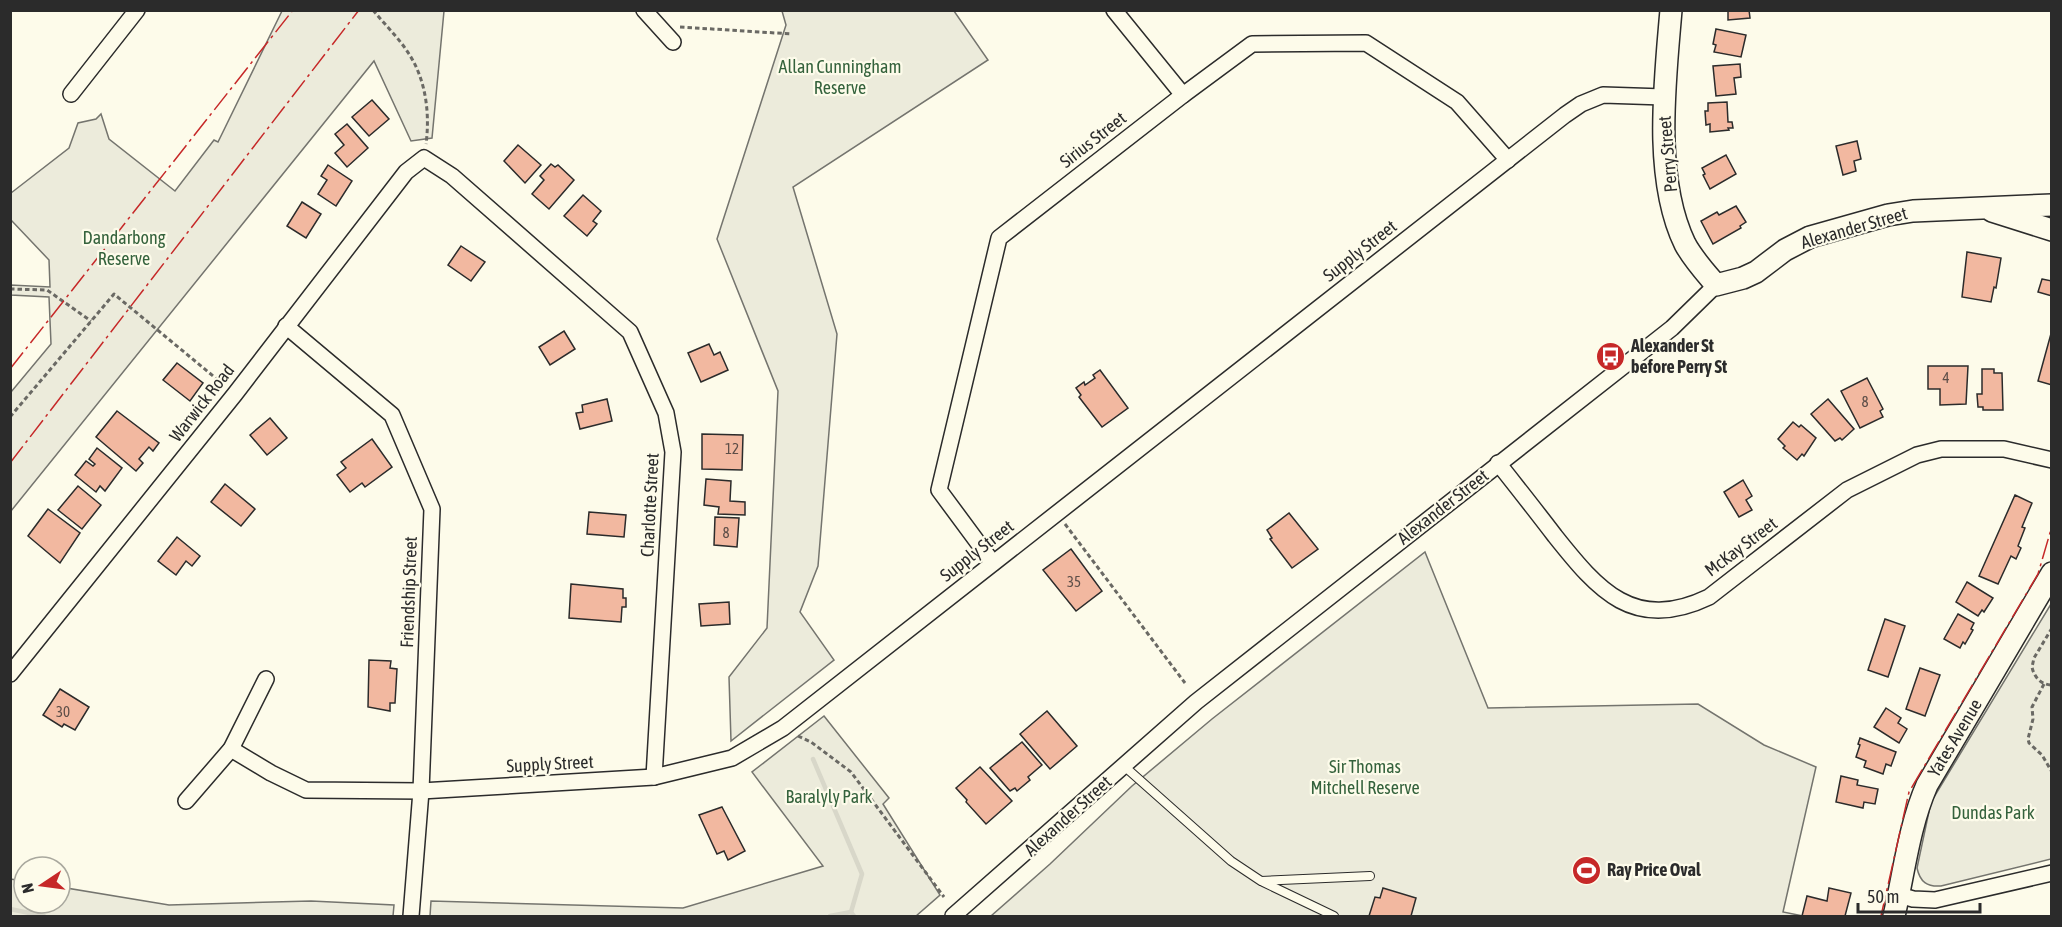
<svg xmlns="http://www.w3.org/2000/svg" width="2062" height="927" viewBox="0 0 2062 927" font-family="'Asap Condensed',sans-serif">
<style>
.green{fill:#ecebdb;stroke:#74746e;stroke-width:1.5}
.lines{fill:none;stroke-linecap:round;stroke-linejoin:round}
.stream{stroke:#d8d7c9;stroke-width:4.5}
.building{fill:#f2b8a0;stroke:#2b2b2b;stroke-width:1.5}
.lane-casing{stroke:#2b2b2b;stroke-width:10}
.street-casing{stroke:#2b2b2b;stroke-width:18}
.secondary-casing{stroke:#2b2b2b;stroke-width:24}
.path{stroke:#6a6964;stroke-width:3;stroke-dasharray:4.5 3;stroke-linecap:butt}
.lane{stroke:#fdfbea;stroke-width:8}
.street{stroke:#fdfbea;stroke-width:15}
.secondary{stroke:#fdfbea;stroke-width:21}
.power{stroke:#c62828;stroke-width:1.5;stroke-dasharray:21 4.5 3 4.5;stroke-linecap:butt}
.labels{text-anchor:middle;stroke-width:4.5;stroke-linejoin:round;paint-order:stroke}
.number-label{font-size:15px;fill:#5d4e48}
.park-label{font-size:18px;fill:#34623c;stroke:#fdfbea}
.street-label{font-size:18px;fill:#2b2b2b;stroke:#fdfbea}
.poi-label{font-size:18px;font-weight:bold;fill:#2b2b2b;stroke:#fdfbea;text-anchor:start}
</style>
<rect width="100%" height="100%" fill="#fdfbea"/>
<g class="green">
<path d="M282,11H444L432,138L411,141L374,61L11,511V392L51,344L49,297L11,295V285L50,287L49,260L11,220V193L69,148L78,123L96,119L101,114L109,139L175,191L214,140L218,142Z"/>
<path d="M782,11H954L988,60L793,187L837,334L818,566L800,612L834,660L731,741L729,677L767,628L778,391L717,239L786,25Z"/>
<path d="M1425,552L1488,708L1698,704L1764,745L1816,767L1783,912L1803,916H991L1050,864L1132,786L1212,719Z"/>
<path d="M2051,604V859L1941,886C1927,887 1920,882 1917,868L1931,802Z"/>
<path d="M824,716L889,798L883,804L940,895L916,916H430L431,901L683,908L823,866L752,772Z"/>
<path d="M10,879L24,881V903H60V887L169,905L311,901L394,905L393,916H11Z"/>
</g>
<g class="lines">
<g class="stream">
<path d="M813,759L862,874L851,912"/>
<path d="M10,909L44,916"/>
<path d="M830,916L851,912L854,916"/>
</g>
</g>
<g class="building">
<path d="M1728,10H1749L1750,18L1728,20Z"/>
<path d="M1716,29L1746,35L1741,57L1714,52L1716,45L1713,44Z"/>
<path d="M1740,64L1741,77L1734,78L1736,94L1716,96L1713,66Z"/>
<path d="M372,100L389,119L369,136L352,117Z"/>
<path d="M1727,102L1728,122H1732L1733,128H1728L1729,130L1710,132V124L1706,125L1705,111H1708V103Z"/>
<path d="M347,124L368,148L347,167L335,153L344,145L335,134Z"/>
<path d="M1857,141L1861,159L1854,161L1856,171L1843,175L1836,146Z"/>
<path d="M518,145L541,165L525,183L504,161Z"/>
<path d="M1726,155L1736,174L1710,189L1703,175L1705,174L1702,168Z"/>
<path d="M551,164L555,167L558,165L574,180L549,209L532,194L544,180L540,176Z"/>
<path d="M328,165L352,181L336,206L318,194L327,180L321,176Z"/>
<path d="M583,195L601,211L593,221L597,224L587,236L564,216Z"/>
<path d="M302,202L321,214L306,238L287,226Z"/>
<path d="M1736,206L1746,222L1740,226L1741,228L1713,244L1701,221L1717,212L1719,215Z"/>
<path d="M461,246L485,262L471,281L448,265Z"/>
<path d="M1967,252L2001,258L1996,288L1994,287L1991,302L1962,297Z"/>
<path d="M2042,279L2052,281V296L2038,292Z"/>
<path d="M2052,330V385L2038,381Z"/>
<path d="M564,331L575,349L550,365L539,347Z"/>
<path d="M709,344L714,355L720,352L728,370L701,382L688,353Z"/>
<path d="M177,363L203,383L190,401L163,380Z"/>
<path d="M1928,366H1968L1966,404L1940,405V389H1928Z"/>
<path d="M1982,369H1994V373H2002L2003,410H1983V407H1978L1977,394H1982Z"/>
<path d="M1100,370L1128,408L1102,427L1079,397L1081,395L1076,388L1084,382L1085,385L1095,378L1093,375Z"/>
<path d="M1867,378L1883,409L1880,411L1883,417L1860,428L1841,391Z"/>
<path d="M607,399L612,421L580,429L576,413L583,412L582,405Z"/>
<path d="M1828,399L1854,429L1842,440L1840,438L1835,441L1811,414Z"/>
<path d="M117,411L159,443L153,451L149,447L139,459L143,463L136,471L96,437Z"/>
<path d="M270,418L287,438L267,455L250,435Z"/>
<path d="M1793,422L1799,427L1801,425L1816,438L1804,456L1802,454L1797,460L1783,448L1785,446L1778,439Z"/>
<path d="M702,434L743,435L742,470L702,469Z"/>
<path d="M372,439L392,467L365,487L362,483L350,492L337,475L346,468L341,462Z"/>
<path d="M97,448L122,468L105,491L100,486L96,492L75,475L86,461L93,466L95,464L89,459Z"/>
<path d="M706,479L731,481L730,501L745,502V515L718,514L719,507L704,505Z"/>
<path d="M1743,480L1752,496L1746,500L1752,510L1739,517L1724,492Z"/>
<path d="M225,484L255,509L241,526L211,502Z"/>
<path d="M78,486L101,505L82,529L58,510Z"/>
<path d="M2015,495L2032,503L2022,527L2025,528L2018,546L2021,548L2016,559L2011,556L1998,584L1979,576Z"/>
<path d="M48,509L80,533L60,563L28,536Z"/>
<path d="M589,512L626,515L624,537L587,534Z"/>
<path d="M1289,513L1318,549L1292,568L1270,539L1272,538L1267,530Z"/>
<path d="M715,517L739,518L737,547L714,545Z"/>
<path d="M177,537L200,556L192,566L186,561L176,575L158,561Z"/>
<path d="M1071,549L1102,591L1076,611L1043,570Z"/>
<path d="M1967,582L1993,598L1984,612L1982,610L1978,616L1956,602Z"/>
<path d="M571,584L623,589V598H626V607H622L621,622L569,618Z"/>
<path d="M729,602L730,624L701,626L699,604Z"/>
<path d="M1958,614L1974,623L1971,629L1973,630L1965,644L1963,642L1960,648L1944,639Z"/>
<path d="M1885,619L1905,626L1888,677L1868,670Z"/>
<path d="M369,660L391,661L390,668L397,669L395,703H390V711L368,707Z"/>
<path d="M1920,668L1940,675L1925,716L1906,709Z"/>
<path d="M60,689L89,707L75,730L64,724L62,727L43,715Z"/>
<path d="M1886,708L1901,718L1898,723L1907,729L1899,743L1874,727Z"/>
<path d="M1047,711L1077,746L1050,769L1020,734Z"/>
<path d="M1860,738L1896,752L1891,766L1886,764L1883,774L1864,767L1866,761L1856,757L1860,745L1858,744Z"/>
<path d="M1022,742L1042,765L1028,777L1030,780L1017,791L1015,788L1010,791L990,768Z"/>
<path d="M980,767L1012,801L986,824L966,802L967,800L956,788Z"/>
<path d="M1841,776L1858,780L1857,785L1878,789L1875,804L1864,802L1863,808L1836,802Z"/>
<path d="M722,807L745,851L728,860L724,851L717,854L699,815Z"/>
<path d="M1383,888L1416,898L1411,916H1369L1375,897L1380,898Z"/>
<path d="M1829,888L1851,893L1845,916H1802L1807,896L1827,901Z"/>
</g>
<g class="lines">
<defs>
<g id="lane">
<path d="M1124,766L1231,861L1261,881L1370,876"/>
<path d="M1263,882L1334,916"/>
</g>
<g id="street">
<path d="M644,10L673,42"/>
<path d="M1114,10L1183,95"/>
<path d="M71,94L137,10"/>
<path d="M286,326L392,415L432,509L421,791L411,916"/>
<path d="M1498,463C1517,487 1536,511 1555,536C1598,590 1634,633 1709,597L1847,490L1917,455L1941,449H2004L2052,460"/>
<path d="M993,563L939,490L999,238L1183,95L1252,44L1366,43L1457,102L1508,160"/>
<path d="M10,674L235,394L406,172L424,158L452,176L630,332L666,413L673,452L654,777"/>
<path d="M231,749L271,773L306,790L421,791L654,777L732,758L783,728L1565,115L1581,104L1603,95L1664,97"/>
<path d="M186,801L231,749L266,679"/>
<path d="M1899,895L1913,899L1935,900L2052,873"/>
<path d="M953,916L1196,702L1672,328L1716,285"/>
</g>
<g id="secondary">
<path d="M1671,10C1665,82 1653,178 1685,244C1693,259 1705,272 1716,285L1743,278L1756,272L1785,250L1810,237L1888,215L1913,211L2052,205"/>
<path d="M1992,211L2052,230"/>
<path d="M1894,916C1904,873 1909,826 1927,785L2052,573"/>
</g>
</defs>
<use href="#lane" class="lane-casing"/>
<use href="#street" class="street-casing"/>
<use href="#secondary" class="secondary-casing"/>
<g class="path">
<path d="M373,10C385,25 399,38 409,54C426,80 430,114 426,144"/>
<path d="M680,27L792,34"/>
<path d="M10,289L47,290L91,321"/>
<path d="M10,417L114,294L224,385"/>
<path d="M1065,524L1185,683"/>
<path d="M2052,628L2034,658L2032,667C2034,677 2041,685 2052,685"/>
<path d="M2044,684L2032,707L2033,719L2028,739L2029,743L2042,755L2052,772"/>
<path d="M798,736L811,742L851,772L944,897"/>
</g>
<use href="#lane" class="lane"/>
<use href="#street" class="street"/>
<use href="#secondary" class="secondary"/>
<g class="power">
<path d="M10,369L293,10"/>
<path d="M10,463L359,10"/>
<path d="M1881,916L1909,792L2038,574L2052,526"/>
</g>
</g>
<defs>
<symbol id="bus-disc" viewBox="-11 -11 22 22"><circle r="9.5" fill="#c62828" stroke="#fdfbea"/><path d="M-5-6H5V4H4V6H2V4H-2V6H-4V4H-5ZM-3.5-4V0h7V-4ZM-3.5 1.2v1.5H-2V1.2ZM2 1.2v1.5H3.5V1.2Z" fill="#fff"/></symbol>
<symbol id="stadium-disc" viewBox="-11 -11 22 22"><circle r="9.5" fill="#c62828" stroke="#fdfbea"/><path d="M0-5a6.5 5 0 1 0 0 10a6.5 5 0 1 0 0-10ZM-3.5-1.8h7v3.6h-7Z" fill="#fff"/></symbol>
</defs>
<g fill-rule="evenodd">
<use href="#bus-disc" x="1594" y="340" width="33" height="33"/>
<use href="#stadium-disc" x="1570" y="854" width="33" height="33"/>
</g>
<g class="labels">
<g class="number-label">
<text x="1946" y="383">4</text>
<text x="1865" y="407">8</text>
<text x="732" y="454">12</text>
<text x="726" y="538">8</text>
<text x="1074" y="587">35</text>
<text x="63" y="717">30</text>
</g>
<g class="park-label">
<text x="840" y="73">Allan Cunningham<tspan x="840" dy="21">Reserve</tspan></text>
<text x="124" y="244">Dandarbong<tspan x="124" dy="21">Reserve</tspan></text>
<text x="1365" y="773">Sir Thomas<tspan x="1365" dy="21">Mitchell Reserve</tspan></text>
<text x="829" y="803">Baralyly Park</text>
<text x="1993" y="819">Dundas Park</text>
</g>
<g class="street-label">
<text transform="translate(1093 140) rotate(-38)" y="6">Sirius Street</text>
<text transform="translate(1668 154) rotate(-95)" y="6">Perry Street</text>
<text transform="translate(1854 228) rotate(-16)" y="6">Alexander Street</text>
<text transform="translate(1360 251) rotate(-38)" y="6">Supply Street</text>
<text transform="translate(202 403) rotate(-52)" y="6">Warwick Road</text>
<text transform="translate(650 505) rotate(-87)" y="6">Charlotte Street</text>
<text transform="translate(1443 507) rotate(-38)" y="6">Alexander Street</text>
<text transform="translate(1741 547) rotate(-37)" y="6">McKay Street</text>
<text transform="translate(977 551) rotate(-38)" y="6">Supply Street</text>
<text transform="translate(409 592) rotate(-88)" y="6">Friendship Street</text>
<text transform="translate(1955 738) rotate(-59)" y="6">Yates Avenue</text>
<text transform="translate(550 764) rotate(-3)" y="6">Supply Street</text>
<text transform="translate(1068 816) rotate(-42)" y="6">Alexander Street</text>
</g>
<g class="poi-label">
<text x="1631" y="352">Alexander St<tspan x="1631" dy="21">before Perry St</tspan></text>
<text x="1607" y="876">Ray Price Oval</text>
</g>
</g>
<rect width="2062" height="927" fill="none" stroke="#2b2b2b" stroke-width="24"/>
<g transform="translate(42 885) rotate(257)"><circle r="28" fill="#fdfbea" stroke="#a9a89e" stroke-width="1.5"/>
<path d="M0-4.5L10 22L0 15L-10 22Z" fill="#c62828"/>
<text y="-9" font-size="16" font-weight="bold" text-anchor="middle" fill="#2b2b2b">N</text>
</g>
<path d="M1858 903v9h122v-9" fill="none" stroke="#2b2b2b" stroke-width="3"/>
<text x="1867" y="903" font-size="18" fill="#2b2b2b" stroke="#fdfbea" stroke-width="4.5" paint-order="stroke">50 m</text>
</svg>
